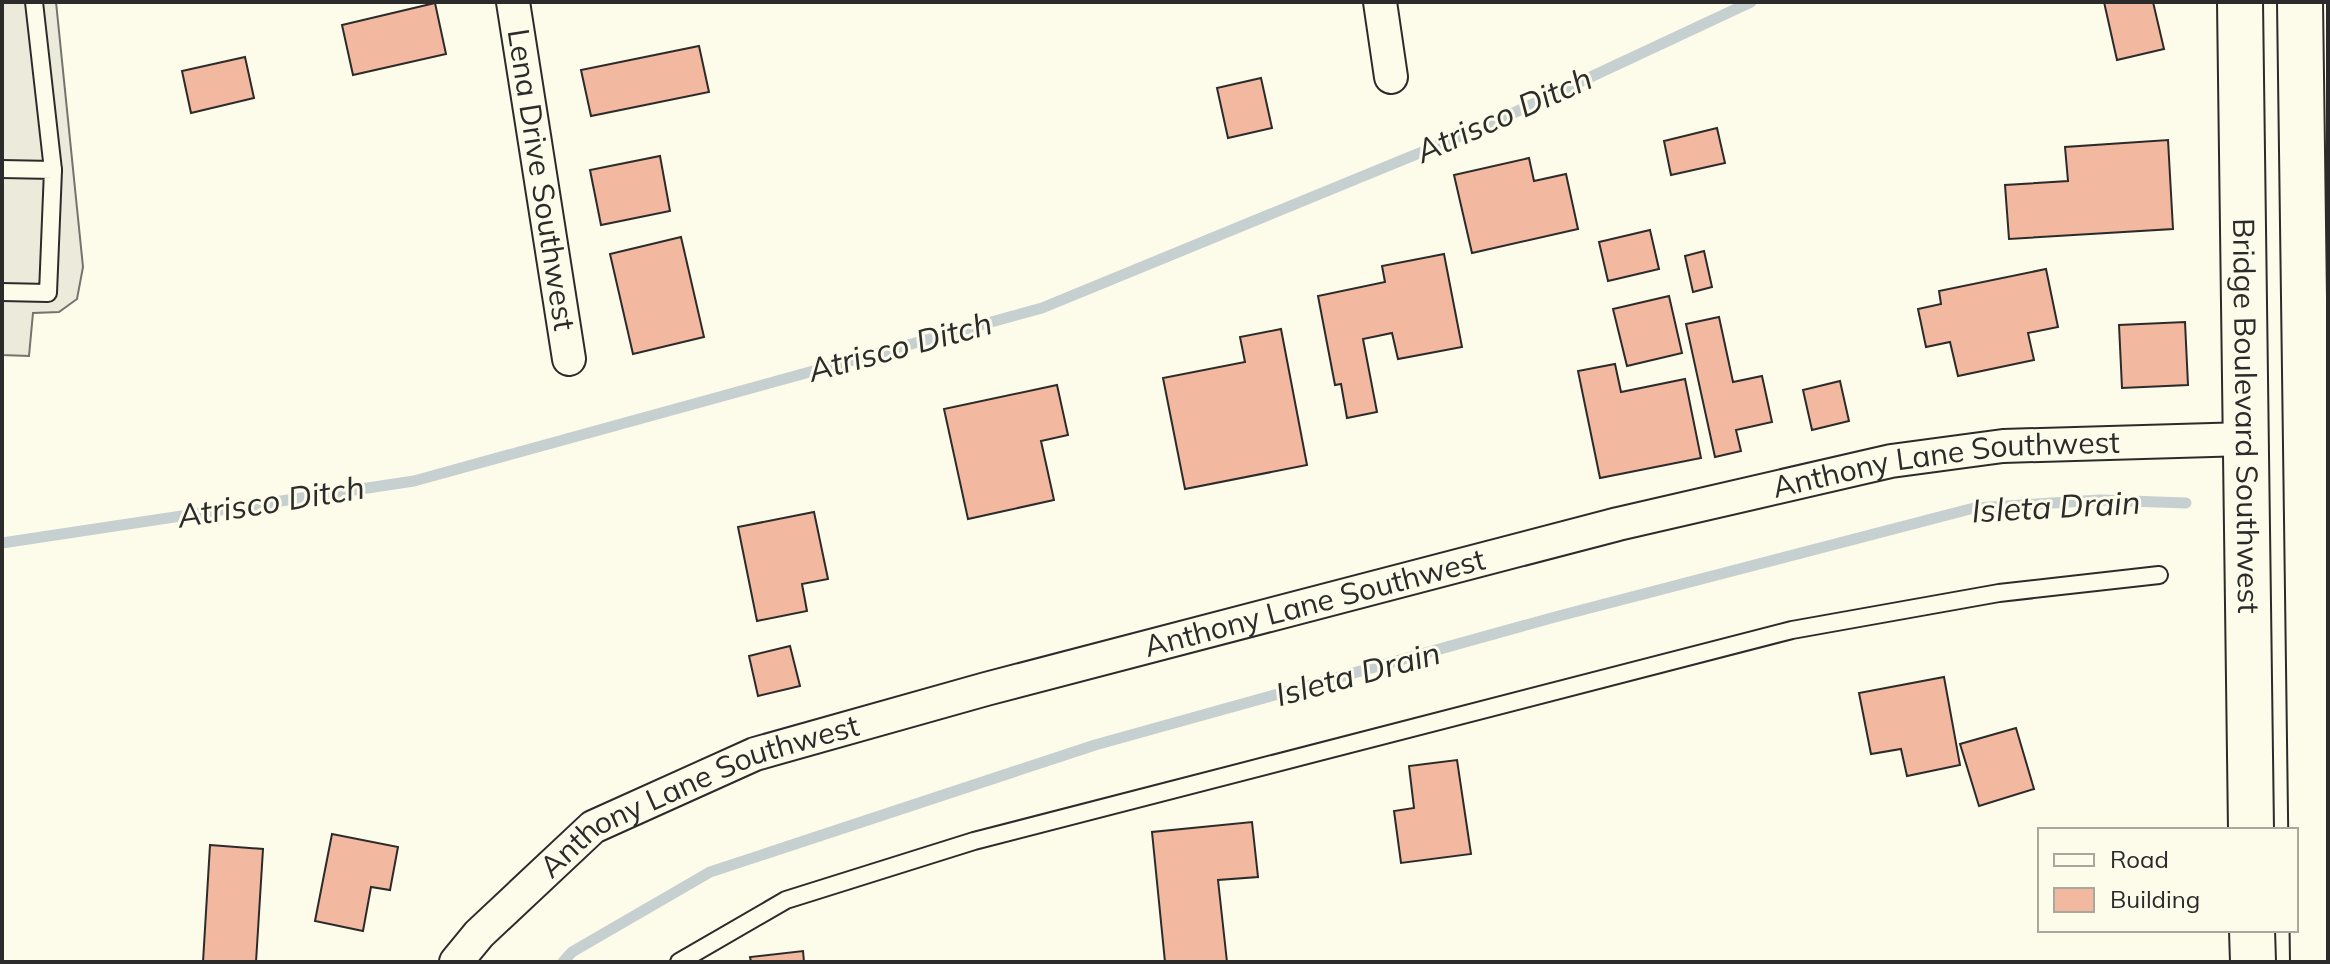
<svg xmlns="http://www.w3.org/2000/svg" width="2330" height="964" viewBox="0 0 2330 964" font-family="Mulish,sans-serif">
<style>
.parking{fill:#eceadb;stroke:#74746e;stroke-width:2}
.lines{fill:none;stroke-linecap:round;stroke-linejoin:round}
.stream{stroke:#c7d0d0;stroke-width:11}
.building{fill:#f2b8a0;stroke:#2b2b2b;stroke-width:2}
.lane-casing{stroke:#2b2b2b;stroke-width:20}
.street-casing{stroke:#2b2b2b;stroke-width:36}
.secondary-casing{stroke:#2b2b2b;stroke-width:48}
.lane{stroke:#fdfbea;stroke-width:16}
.street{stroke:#fdfbea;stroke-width:32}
.secondary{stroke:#fdfbea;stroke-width:44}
.labels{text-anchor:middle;stroke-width:6;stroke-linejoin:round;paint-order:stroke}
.street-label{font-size:30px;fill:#2b2b2b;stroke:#fdfbea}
.water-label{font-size:32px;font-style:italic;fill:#2b2b2b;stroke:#fdfbea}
</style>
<rect width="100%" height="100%" fill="#fdfbea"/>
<path class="parking" d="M2,2H56L83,267L77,299L59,312L33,313L29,356L2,355Z"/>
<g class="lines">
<g class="stream">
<path d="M2,543L414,481L1042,308L1490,124L1751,2"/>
<path d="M563,962L572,952L710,872L1095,745L1555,617L1974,508L2100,500L2186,503"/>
</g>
</g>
<g class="building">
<path d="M2104,2H2153L2164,49L2117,60Z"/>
<path d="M435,3L446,54L353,75L342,25Z"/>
<path d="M699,46L709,92L591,116L581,70Z"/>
<path d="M245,57L254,98L191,113L182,71Z"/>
<path d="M1261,78L1272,128L1228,138L1217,88Z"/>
<path d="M1717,128L1725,163L1671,175L1664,141Z"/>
<path d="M2168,140L2173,229L2009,239L2005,185L2068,181L2065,147Z"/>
<path d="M660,156L670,211L601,225L590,170Z"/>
<path d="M1529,158L1534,181L1566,174L1578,229L1472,253L1454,175Z"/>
<path d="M1650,230L1659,269L1608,281L1599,242Z"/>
<path d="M681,237L704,337L633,354L610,254Z"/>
<path d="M1704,251L1712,287L1693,292L1685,256Z"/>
<path d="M1444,254L1462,347L1398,359L1392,333L1363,339L1377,412L1347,418L1341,384L1335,385L1318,296L1385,282L1382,266Z"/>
<path d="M2046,269L2058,327L2028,333L2034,360L1958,376L1950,342L1926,347L1918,309L1941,304L1939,291Z"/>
<path d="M1669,296L1682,353L1627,366L1613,309Z"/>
<path d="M1719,317L1733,382L1762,376L1772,422L1736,430L1741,451L1715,457L1686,324Z"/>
<path d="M2185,322L2188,385L2122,388L2119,325Z"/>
<path d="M1281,329L1307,465L1185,489L1163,378L1245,362L1240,337Z"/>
<path d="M1615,364L1621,392L1685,379L1701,458L1600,478L1578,371Z"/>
<path d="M1840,381L1849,421L1812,430L1803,390Z"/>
<path d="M1057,385L1068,435L1041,441L1054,500L968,519L944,409Z"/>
<path d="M814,512L828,579L802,584L807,611L757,621L738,527Z"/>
<path d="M790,646L800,686L758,696L749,656Z"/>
<path d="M1944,677L1960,765L1907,776L1901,749L1871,754L1859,693Z"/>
<path d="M2016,728L2034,789L1979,806L1960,744Z"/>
<path d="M1457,760L1471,854L1401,863L1394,811L1414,808L1409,766Z"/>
<path d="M1252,822L1258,877L1218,880L1227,962H1165L1152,832Z"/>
<path d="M332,834L398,847L390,890L371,887L363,931L315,921Z"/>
<path d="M210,845L263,849L256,962H203Z"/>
<path d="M803,951L804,962H751L750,957Z"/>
</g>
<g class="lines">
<defs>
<g id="lane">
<path d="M34,2L53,170"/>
<path d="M2,169L53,170L48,293L2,292"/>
<path d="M679,962L786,900L974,841L1792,630L1999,593L2159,575"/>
</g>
<g id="street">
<path id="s1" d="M513,2L569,359"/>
<path d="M1380,2L1391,77"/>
<path id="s2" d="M456,962L479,934L593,827L755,754L986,689L1618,524L1891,461L2003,446L2246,439"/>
</g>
<g id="secondary">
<path id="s3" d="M2240,2L2251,830"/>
<path d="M2300,2L2313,962"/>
<path d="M2252,930L2253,962"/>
</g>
</defs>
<use href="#lane" class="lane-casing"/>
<use href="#street" class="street-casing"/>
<use href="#secondary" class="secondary-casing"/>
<use href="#lane" class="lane"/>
<use href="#street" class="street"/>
<use href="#secondary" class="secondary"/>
</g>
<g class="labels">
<g class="street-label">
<text dy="10" stroke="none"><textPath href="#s1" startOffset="180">Lena Drive Southwest</textPath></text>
<text dy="10" stroke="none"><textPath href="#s3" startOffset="414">Bridge Boulevard Southwest</textPath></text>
<text dy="10" stroke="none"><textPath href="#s2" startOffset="1598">Anthony Lane Southwest</textPath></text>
<text dy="10" stroke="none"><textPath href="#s2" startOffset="950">Anthony Lane Southwest</textPath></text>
<text dy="10" stroke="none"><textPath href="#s2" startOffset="302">Anthony Lane Southwest</textPath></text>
</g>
<g class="water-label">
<text transform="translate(1504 115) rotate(-24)" y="11">Atrisco Ditch</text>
<text transform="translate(900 347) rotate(-15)" y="11">Atrisco Ditch</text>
<text transform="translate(271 502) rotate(-9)" y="11">Atrisco Ditch</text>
<text transform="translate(2056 507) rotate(-3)" y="11">Isleta Drain</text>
<text transform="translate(1358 674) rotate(-15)" y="11">Isleta Drain</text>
</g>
</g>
<rect width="2330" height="964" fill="none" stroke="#2b2b2b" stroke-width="8"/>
<rect x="2038" y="828" width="260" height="104" fill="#fdfbea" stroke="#a9a89e" stroke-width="2"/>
<rect x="2054" y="854" width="40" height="12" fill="#fdfbea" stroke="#a9a89e" stroke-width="2"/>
<text x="2110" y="868" font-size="24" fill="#2b2b2b">Road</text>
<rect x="2054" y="888" width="40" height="24" fill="#f2b8a0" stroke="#a9a89e" stroke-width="2"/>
<text x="2110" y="908" font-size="24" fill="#2b2b2b">Building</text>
</svg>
